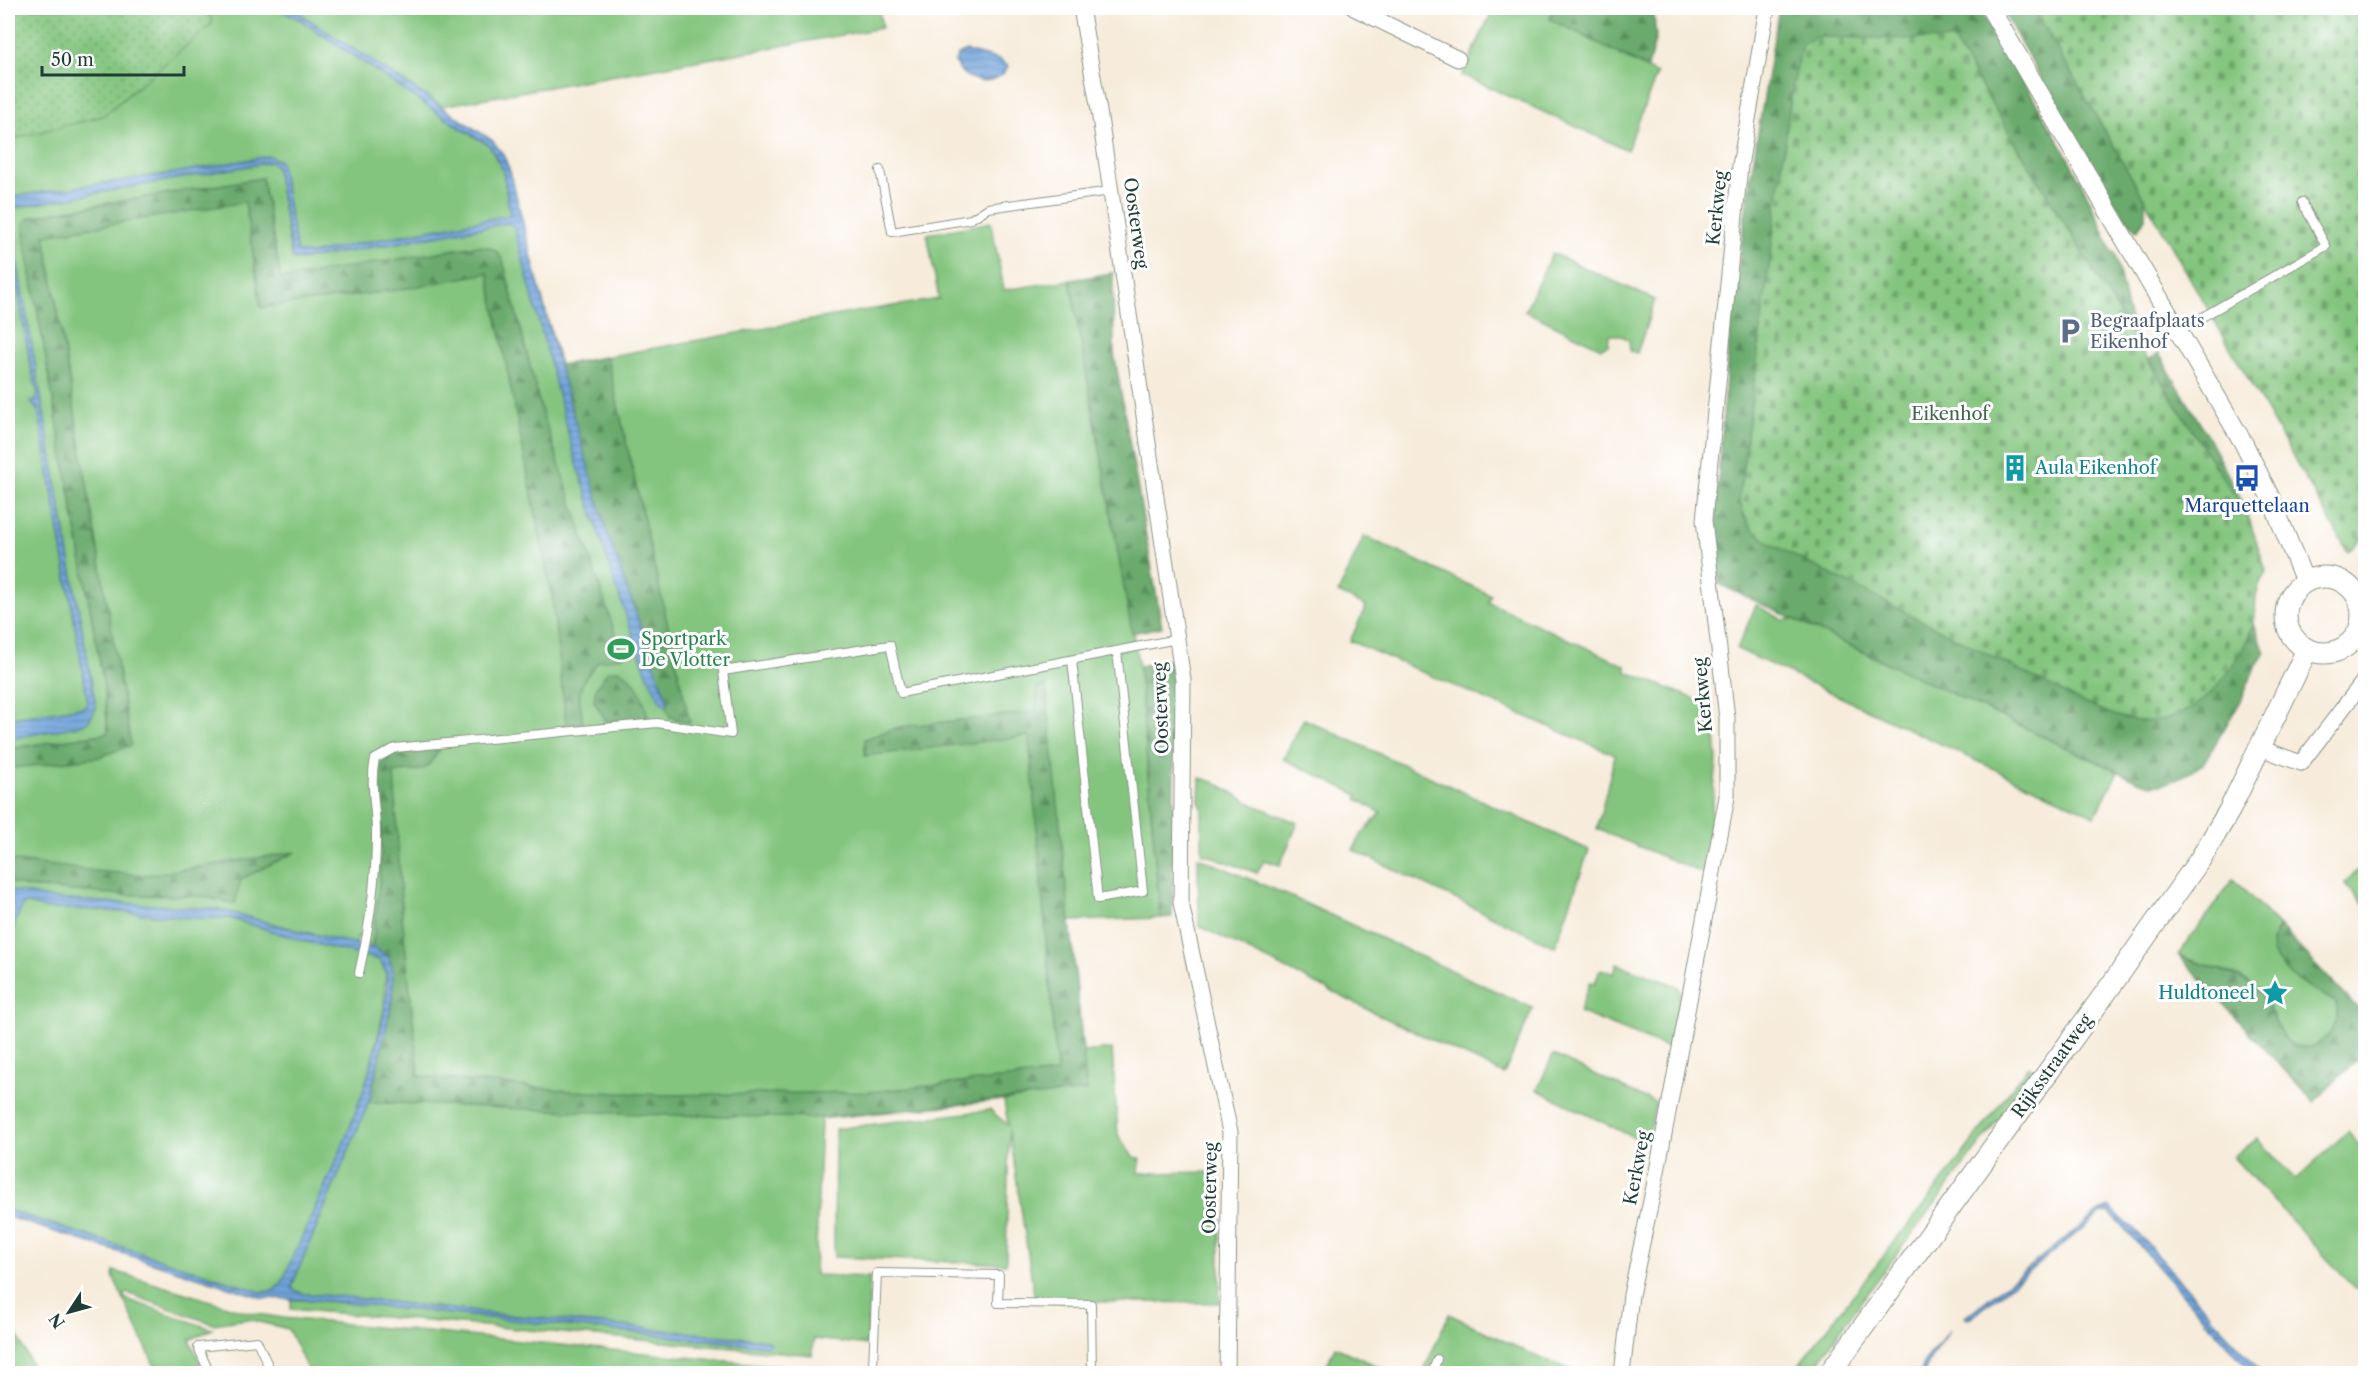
<svg xmlns="http://www.w3.org/2000/svg" width="2373" height="1381" viewBox="0 0 2373 1381" font-family="'Libre Caslon Text',serif">
<style>
.green{fill:#83c57e;stroke:#518159;stroke-width:1.5}
.forest{fill:url(#forest-firs);stroke:#447450;stroke-width:1.5}
.cemetery{fill:url(#cemetery-stones);stroke:#518159;stroke-width:1.5}
.park{fill:url(#park-dots);stroke:#518159;stroke-width:1.5}
.water{fill:url(#water-rules);stroke:#487088;stroke-width:1.5}
.lines{fill:none;stroke-linecap:round;stroke-linejoin:round}
.service-casing{stroke:#8b9488;stroke-width:10}
.minor-casing{stroke:#8b9488;stroke-width:17}
.tertiary-casing{stroke:#8b9488;stroke-width:20}
.secondary-casing{stroke:#8b9488;stroke-width:23}
.service{stroke:#fff;stroke-width:8}
.minor{stroke:#fff;stroke-width:15}
.tertiary{stroke:#fff;stroke-width:18}
.secondary{stroke:#fff;stroke-width:21}
.labels{text-anchor:middle;stroke-width:6;stroke-linejoin:round;paint-order:stroke}
.street-label{font-size:18px;fill:#1f3d34;stroke:#fff}
.service-label{font-size:18px;fill:#4e5e75;stroke:#fff;text-anchor:start}
.park-label{font-size:18px;fill:#3d664a;stroke:#fff}
.culture-label{font-size:18px;fill:#0d838f;stroke:#fff;text-anchor:start}
.transit-label{font-size:18px;fill:#164399;stroke:#fff}
.leisure-label{font-size:18px;fill:#27864d;stroke:#fff;text-anchor:start}
</style>
<defs>
<pattern id="forest-firs" width="22" height="20" patternUnits="userSpaceOnUse" patternTransform="scale(1.5)"><rect width="22" height="20" fill="#6aaa6d"/><path d="M5 1l3.5 6h-7zM16 11l3.5 6h-7z" fill="#578c5a"/></pattern>
<pattern id="cemetery-stones" width="16" height="16" patternUnits="userSpaceOnUse" patternTransform="scale(1.5)"><rect width="16" height="16" fill="#83c57e"/><path d="M2 7V4a2 2 0 0 1 4 0v3zM10 15v-3a2 2 0 0 1 4 0v3z" fill="#6ba168"/></pattern>
<pattern id="park-dots" width="8" height="8" patternUnits="userSpaceOnUse" patternTransform="scale(1.5)"><rect width="8" height="8" fill="#83c57e"/><path d="M2 2h.1M6 6h.1" fill="none" stroke="#6ba168" stroke-width="1.8" stroke-linecap="round"/></pattern>
<pattern id="water-rules" width="6" height="5" patternUnits="userSpaceOnUse" patternTransform="scale(1.5)"><rect width="6" height="5" fill="#70a3dc"/><path d="M0 2.5h6" fill="none" stroke="#5b86b3"/></pattern>
</defs>
<rect width="100%" height="100%" fill="#fff"/>
<filter id="ink" filterUnits="userSpaceOnUse"><feTurbulence type="fractalNoise" baseFrequency=".0167" numOctaves="2"/><feDisplacementMap in="SourceGraphic" scale="12" xChannelSelector="R" yChannelSelector="G"/><feConvolveMatrix kernelMatrix="1 2 1 2 8 2 1 2 1" color-interpolation-filters="sRGB"/></filter>
<filter id="wash" filterUnits="userSpaceOnUse"><feTurbulence type="fractalNoise" baseFrequency=".008" numOctaves="4" result="noise"/><feDisplacementMap in="SourceGraphic" scale="24" xChannelSelector="R" yChannelSelector="G"/><feGaussianBlur stdDeviation="1.35" result="paint"/><feColorMatrix in="noise" values="0 0 0 0 0 0 0 0 0 0 0 0 0 0 0 0 0 1.4 0 .05"/><feComposite in="paint" operator="in"/></filter>
<g filter="url(#wash)">
<rect width="100%" height="100%" fill="#f7ecdb"/>
<g class="green">
<path d="M91,8H276L299,19L457,126L489,145L503,171L510,215L360,243L311,254L296,252L283,175L269,156L186,171L10,197L8,200V100Z"/>
<path d="M287,8H879L882,28L442,106Z"/>
<path d="M1494,8H1553L1551,19L1657,74L1627,150L1462,75Z"/>
<path d="M271,162L276,167L291,255L300,260L509,223L514,227L518,240L527,241L560,365L861,311L939,299L927,234L991,222L1004,290L1070,280L1139,666L1160,918L1070,921L1083,1052L1112,1049L1118,1135L1133,1157L1140,1158L1139,1173L1220,1172V1303L1035,1301L1009,1130L1006,1264L834,1257L835,1129L990,1110L1008,1125L1004,1101L1013,1099L821,1119L815,1275L870,1277L867,1345L814,1339L812,1355L291,1309V1300H316L768,1346L766,1340L476,1312L346,1297L303,1294L292,1289L293,1283L369,1102L386,1031L389,957L358,936L356,945L217,909L53,899L8,890V882L28,887L125,895L202,896L234,904L238,890L8,868V757L120,740L32,226L253,186L280,286L491,247L475,246L281,279L261,178L55,212L30,218L24,223V235L104,687L108,733L8,749V739L78,726L96,707L10,222V211L14,208Z"/>
<path d="M8,232L31,368L38,394L36,401L31,402L39,413L88,703L84,707L8,719Z"/>
<path d="M1552,253L1655,300L1637,353L1630,351L1629,340L1620,335H1609L1608,345L1601,348L1525,311Z"/>
<path d="M1364,536L1491,595L1488,602L1626,666L1627,672L1713,706L1717,761L1710,826L1702,873L1597,829L1615,755L1350,641L1366,606L1338,593Z"/>
<path d="M1756,605L1783,620L1793,619L2118,772L2095,816L1737,649Z"/>
<path d="M1304,719L1589,850L1555,947L1353,850L1362,834L1381,813L1357,799L1358,795L1283,759Z"/>
<path d="M1200,778L1214,782L1252,804L1298,823L1280,865L1264,860L1257,873L1202,853V808L1199,801Z"/>
<path d="M1198,857L1287,895L1533,1008L1504,1074L1379,1015L1199,926Z"/>
<path d="M2365,864V906L2344,883Z"/>
<path d="M2233,879L2279,926L2272,942L2320,992L2336,1003C2341,1024 2331,1035 2315,1046C2308,1047 2298,1048 2292,1045C2276,1036 2272,1004 2258,990C2240,971 2202,966 2178,955Z"/>
<path d="M24,903L48,909H84L195,918H229L307,942L371,956L380,960L386,973L384,1010L365,1089L344,1143L281,1284L273,1291L261,1292L8,1210V950L16,919Z"/>
<path d="M1617,964L1677,986L1681,991L1669,1048L1579,1012L1590,982L1595,984L1599,971L1602,969L1614,974Z"/>
<path d="M1553,1055L1656,1103L1647,1144L1537,1090Z"/>
<path d="M2028,1066L2035,1071L1845,1323L1812,1373H1792L1951,1170Z"/>
<path d="M2348,1131L2365,1153V1281L2356,1290L2233,1157L2257,1139L2296,1180Z"/>
<path d="M114,1271L246,1312L283,1318L799,1368V1373H309L288,1329L247,1319L213,1324L127,1293L124,1295L126,1299L212,1329L190,1340L205,1373H158L113,1277Z"/>
<path d="M8,1314L35,1373H8Z"/>
<path d="M1449,1314L1537,1357L1579,1373L1422,1374Z"/>
<path d="M1335,1347L1393,1373H1323Z"/>
</g>
<g class="forest">
<path d="M1553,8H1653L1656,36L1648,68L1550,19Z"/>
<path d="M1779,8H1979C2023,83 2082,169 2111,251L2115,253L2128,313L2139,346L1953,40L1792,89L1739,499L1744,517L1773,545L2084,703L2121,717L2141,721L2182,713L2233,665L2254,623L2265,653L2255,668L2241,701L2203,764C2190,773 2169,785 2152,785C2148,785 2142,782 2138,781L1719,584L1714,533L1730,326L1750,180Z"/>
<path d="M2001,8H2034L2145,200V218L2137,231L2122,213L2070,129Z"/>
<path d="M262,178L281,279L475,246C490,247 496,247 503,261L542,412L623,657L599,661C577,685 578,691 583,723L566,724L552,597L488,273L397,290L261,308L245,202L45,235L131,745L100,757L8,769V749L108,733L104,687L24,235V223L30,218L55,212Z"/>
<path d="M1113,273L1114,353L1162,627L1132,633L1070,280Z"/>
<path d="M2159,354L2207,435L2245,507L2249,520L2148,360Z"/>
<path d="M607,357L690,723L670,717L666,706L668,702L609,539L559,365Z"/>
<path d="M1169,660L1175,692L1172,917L1160,918L1139,666Z"/>
<path d="M618,670C638,678 644,699 648,718L606,721L594,701L596,688L608,671Z"/>
<path d="M1046,685L1087,1091L821,1118L664,1115L369,1102L392,1002L389,957L372,947C377,904 383,860 381,817C380,802 371,780 381,766C394,747 420,750 440,748C424,777 423,768 394,773L402,915L419,1076L573,1091L668,1095L868,1092L1057,1073L1029,736L865,756V739L899,727L1024,713L1036,710L1037,687Z"/>
<path d="M296,852L241,879L235,904L202,896L125,895L28,887L8,882V860L104,872L146,875Z"/>
<path d="M2279,926L2365,1016V1052L2314,1102L2178,955C2202,966 2229,970 2251,984C2272,998 2274,1034 2292,1045C2298,1048 2308,1047 2315,1046C2331,1035 2341,1024 2336,1003C2315,988 2273,975 2272,943C2272,938 2277,931 2279,926Z"/>
</g>
<g class="cemetery">
<path d="M2034,8H2365L2366,535L2348,552Z"/>
<path d="M1817,37L1953,40L2139,346L2249,519L2266,571C2262,579 2257,588 2256,597C2255,606 2256,616 2253,625C2235,673 2198,723 2141,721C2122,720 2102,710 2084,703L1773,545C1750,530 1747,526 1739,499L1792,89L1802,44Z"/>
</g>
<path class="park" d="M8,8H209L212,24L103,116L8,140Z"/>
<g class="water">
<path d="M276,8H287L299,13L492,140L503,154L510,171L559,365L609,539L668,702L666,706L660,701L647,674L615,585L573,451L514,227L508,223L317,257L293,260L276,168L271,162L265,163L14,208L10,211V222L96,708L88,722L78,726L8,739V719L84,707L88,702L39,413L36,406L30,402L36,401L38,394L31,368L8,232V200L10,197L186,171L269,156L280,161L297,252L311,254L360,243L510,215L503,171L489,145L457,126L299,19Z"/>
<path d="M966,51L1000,60L1008,66C998,89 962,83 955,62L958,55Z"/>
<path d="M8,890L53,899L217,909L310,934L372,947L389,957L393,972L392,1002L369,1102L293,1283L292,1289L303,1294L346,1297L476,1312L766,1340L771,1343L768,1346H763L316,1300L263,1298L8,1217V1210L261,1292L273,1291L281,1284C318,1200 361,1117 381,1027C384,1011 390,989 386,972C385,968 382,963 380,960L307,942L229,918H195L84,909H48L24,903L16,919L8,950V927L13,909L8,899Z"/>
<path d="M2109,1207L2139,1234L2262,1373H2252L2115,1218L2108,1212L2102,1213L1971,1318L1967,1319L1965,1317L2100,1211Z"/>
<path d="M1950,1330L1932,1356L1924,1373H1920L1927,1358Z"/>
</g>
</g>
<g filter="url(#ink)">
<g class="lines">
<defs>
<g id="service">
<path d="M880,170L892,232L971,219L988,208L1111,191"/>
<path d="M2178,331L2326,246L2302,202"/>
<path d="M1072,660L1098,899L1143,891L1117,651"/>
<path d="M359,973C369,929 376,883 376,838C377,812 369,785 375,759L395,748L657,723L731,734L723,671L890,645L901,693L1177,639"/>
<path d="M873,1366L877,1273L999,1275L998,1303L1091,1304L1092,1374"/>
<path d="M210,1374L198,1347L257,1341L272,1374"/>
<path d="M1432,1374L1437,1359"/>
</g>
<g id="minor">
<path d="M1081,8L1099,111L1183,680L1181,903L1230,1132L1227,1374"/>
<path d="M1354,8L1458,59"/>
<path d="M2260,748L2301,763L2366,678"/>
<path d="M1622,1374L1631,1295L1655,1182L1727,797V718L1704,520L1740,166L1767,8"/>
</g>
<path id="tertiary" d="M1990,8L2244,444L2272,501L2305,582"/>
<g id="secondary">
<circle cx="2324" cy="615" r="38"/>
<path d="M1829,1374L2120,973L2201,858L2229,811L2307,650"/>
</g>
</defs>
<use href="#service" class="service-casing"/>
<use href="#minor" class="minor-casing"/>
<use href="#tertiary" class="tertiary-casing"/>
<use href="#secondary" class="secondary-casing"/>
<use href="#service" class="service"/>
<use href="#minor" class="minor"/>
<use href="#tertiary" class="tertiary"/>
<use href="#secondary" class="secondary"/>
</g>
</g>
<defs>
<symbol id="parking-bare" viewBox="-9 -9 18 18"><path d="M-3.5-5.5H1a3.5 3.5 0 0 1 0 7H-1V5.5H-3.5ZM-1-3.4V-.6H.8a1.4 1.4 0 0 0 0-2.8Z" fill="#5c6f8a" stroke="#fff" stroke-width="2.5" paint-order="stroke"/></symbol>
<symbol id="building-bare" viewBox="-9 -9 18 18"><path d="M-4-6H4V6H1V3H-1V6H-4ZM-2.5-4.3h1.7v1.8h-1.7ZM.8-4.3h1.7v1.8H.8ZM-2.5-1h1.7V.8h-1.7ZM.8-1h1.7V.8H.8Z" fill="#0f9aa8" stroke="#fff" stroke-width="2.5" paint-order="stroke"/></symbol>
<symbol id="bus-bare" viewBox="-9 -9 18 18"><path d="M-5-6H5V4H4V6H2V4H-2V6H-4V4H-5ZM-3.5-4V0h7V-4ZM-3.5 1.2v1.5H-2V1.2ZM2 1.2v1.5H3.5V1.2Z" fill="#1a4fb4" stroke="#fff" stroke-width="2.5" paint-order="stroke"/></symbol>
<symbol id="stadium-bare" viewBox="-9 -9 18 18"><path d="M0-5a6.5 5 0 1 0 0 10a6.5 5 0 1 0 0-10ZM-3.5-1.8h7v3.6h-7Z" fill="#2e9e5b" stroke="#fff" stroke-width="2.5" paint-order="stroke"/></symbol>
<symbol id="sight-bare" viewBox="-9 -9 18 18"><path d="M0-6L1.8-2.2L6-1.7L2.9 1.2L3.7 5.4L0 3.3L-3.7 5.4L-2.9 1.2L-6-1.7L-1.8-2.2Z" fill="#0f9aa8" stroke="#fff" stroke-width="2.5" paint-order="stroke"/></symbol>
</defs>
<g fill-rule="evenodd">
<use href="#parking-bare" x="2051" y="312" width="38" height="38"/>
<use href="#building-bare" x="1996" y="449" width="38" height="38"/>
<use href="#bus-bare" x="2228" y="459" width="38" height="38"/>
<use href="#stadium-bare" x="602" y="630" width="38" height="38"/>
<use href="#sight-bare" x="2256" y="974" width="38" height="38"/>
</g>
<g class="labels">
<g class="street-label">
<text transform="translate(1717 208) rotate(-84)" y="6">Kerkweg</text>
<text transform="translate(1136 223) rotate(82)" y="6">Oosterweg</text>
<text transform="translate(1703 695) rotate(-95)" y="6">Kerkweg</text>
<text transform="translate(1161 708) rotate(-92)" y="6">Oosterweg</text>
<text transform="translate(2052 1066) rotate(-54)" y="6">Rijksstraatweg</text>
<text transform="translate(1637 1168) rotate(-79)" y="6">Kerkweg</text>
<text transform="translate(1210 1188) rotate(-89)" y="6">Oosterweg</text>
</g>
<g class="service-label">
<text x="2090" y="327">Begraafplaats<tspan x="2090" dy="21">Eikenhof</tspan></text>
</g>
<g class="park-label">
<text x="1950" y="420">Eikenhof</text>
</g>
<g class="culture-label">
<text x="2035" y="474">Aula Eikenhof</text>
<text x="2255" y="999" text-anchor="end">Huldtoneel</text>
</g>
<g class="transit-label">
<text x="2247" y="512">Marquettelaan</text>
</g>
<g class="leisure-label">
<text x="641" y="645">Sportpark<tspan x="641" dy="21">De Vlotter</tspan></text>
</g>
</g>
<rect width="2373" height="1381" fill="none" stroke="#fff" stroke-width="30"/>
<g transform="translate(69 1312) rotate(234)" stroke="#ffffff" stroke-width="4.5" paint-order="stroke">
<path d="M0-4.5L10 22L0 15L-10 22Z" fill="#1f3d34"/>
<text y="-9" font-size="16" font-weight="bold" text-anchor="middle" fill="#1f3d34">N</text>
</g>
<path d="M42 66v9h142v-9" fill="none" stroke="#1f3d34" stroke-width="3"/>
<text x="51" y="66" font-size="18" fill="#1f3d34" stroke="#ffffff" stroke-width="4.5" paint-order="stroke">50 m</text>
</svg>
